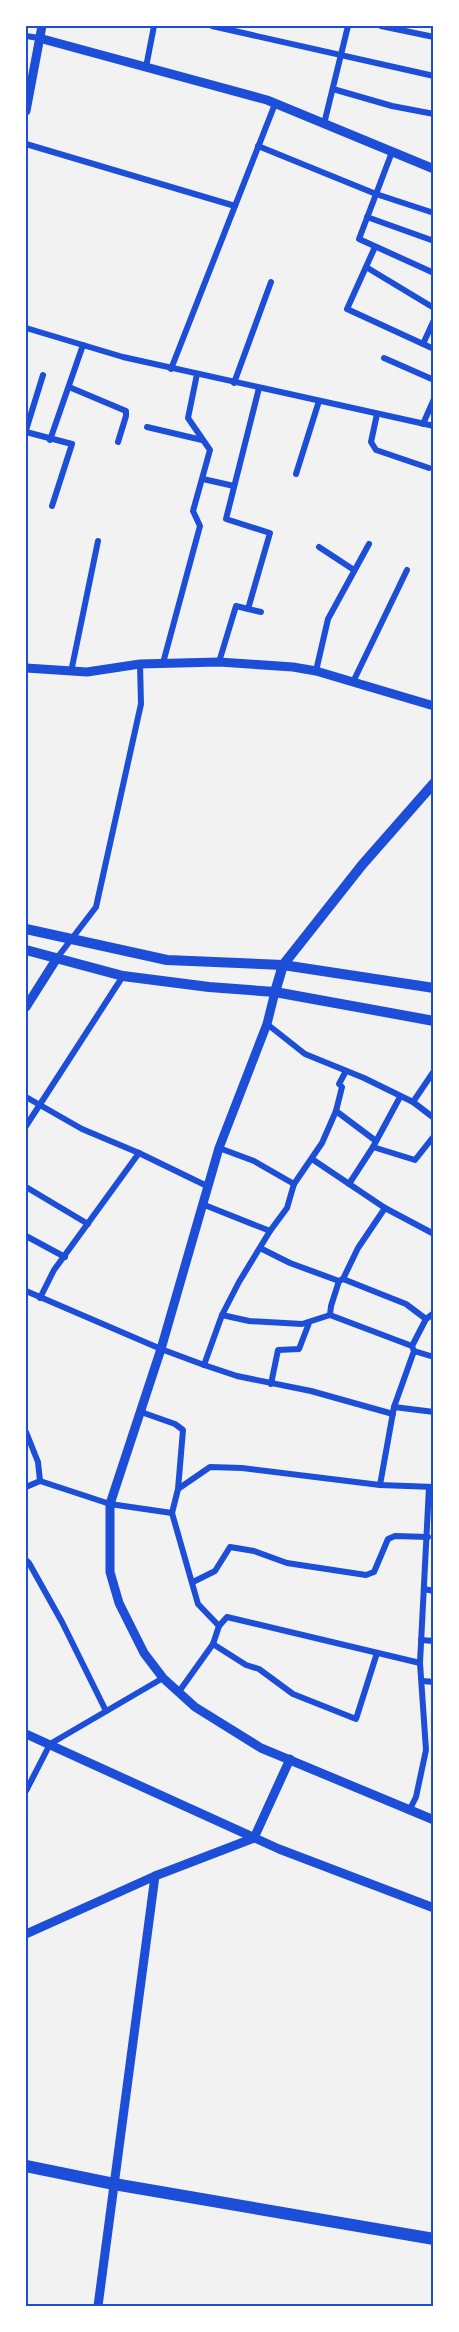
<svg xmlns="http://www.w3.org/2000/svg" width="459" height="2332" viewBox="0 0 459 2332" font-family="Figtree,sans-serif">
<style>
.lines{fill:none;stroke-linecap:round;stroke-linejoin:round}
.minor{stroke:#1d4ed8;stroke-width:6}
.tertiary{stroke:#1d4ed8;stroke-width:9}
.secondary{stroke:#1d4ed8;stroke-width:10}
.primary{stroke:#1d4ed8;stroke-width:10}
.trunk{stroke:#1d4ed8;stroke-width:12}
.neatline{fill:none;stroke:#1d4ed8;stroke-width:2}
</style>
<rect width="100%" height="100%" fill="#f2f2f2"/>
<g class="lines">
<g class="minor">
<path d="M212,26L434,76"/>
<path d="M381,26L434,37"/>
<path d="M26,36L39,38"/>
<path d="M146,67L154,26"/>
<path d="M333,89L392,106L434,114"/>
<path d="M324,124L348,26"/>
<path d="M26,144L235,206"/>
<path d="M258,146L376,194L434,213"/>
<path d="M392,152L359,239L434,273"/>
<path d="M367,217L434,241"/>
<path d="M375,247L347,309L434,349"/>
<path d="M366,267L434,308"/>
<path d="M26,328L123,357L434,426"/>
<path d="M423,344L434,320"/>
<path d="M384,358L434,380"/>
<path d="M171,369L275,104"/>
<path d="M234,383L271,282"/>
<path d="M69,387L126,411V416L118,442"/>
<path d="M377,414L371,442L376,450L429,468"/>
<path d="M423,424L434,399"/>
<path d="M147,427L202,440"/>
<path d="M26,430L43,375"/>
<path d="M26,432L72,444L52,506"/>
<path d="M50,440L83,345"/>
<path d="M296,474L319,401"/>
<path d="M203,479L234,486"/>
<path d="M319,547L354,570"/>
<path d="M248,609L270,533L226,519L259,388"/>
<path d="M219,662L236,606L261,612"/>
<path d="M163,663L200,526L193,511L210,450L188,418L197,374"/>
<path d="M316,671L328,619L369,544"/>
<path d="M71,672L98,541"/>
<path d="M353,682L407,570"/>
<path d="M57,958L96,907L141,704L140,664"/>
<path d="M267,1024L305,1054L364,1078L413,1102L434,1118"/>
<path d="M26,1097L82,1129L139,1153L207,1186"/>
<path d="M413,1102L434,1071"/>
<path d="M336,1111L376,1141"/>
<path d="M26,1126L123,976"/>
<path d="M373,1147L415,1160L434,1136"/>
<path d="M219,1148L254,1161L294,1184"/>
<path d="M312,1159L385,1208L434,1234"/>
<path d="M349,1184L373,1147L400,1097"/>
<path d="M26,1187L88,1224"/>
<path d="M202,1204L270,1231"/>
<path d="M26,1236L65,1257"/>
<path d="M260,1248L290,1263L339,1281"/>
<path d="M343,1279L406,1304L426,1319"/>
<path d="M26,1291L161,1349L204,1365L237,1376L311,1391L393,1414"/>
<path d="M40,1298L54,1270L139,1153"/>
<path d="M222,1315L249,1321L302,1324L330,1315L412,1346"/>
<path d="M330,1315L331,1306L339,1281L343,1279L358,1248L385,1208"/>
<path d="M414,1351L434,1357"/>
<path d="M204,1365L222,1315L239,1282L270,1231L287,1208L294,1184L322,1143L336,1111L342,1087L339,1084L346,1071"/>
<path d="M271,1384L278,1350L299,1349L309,1323"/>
<path d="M394,1407L434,1412"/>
<path d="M141,1412L175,1424L183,1430L178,1489"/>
<path d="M26,1432L38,1462L40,1481"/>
<path d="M380,1485L394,1407L414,1351L412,1346L426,1319L434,1313"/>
<path d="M26,1487L40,1481L110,1504L172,1513L178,1489L210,1467L242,1468L380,1485L434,1487"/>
<path d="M172,1513L198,1604L219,1626"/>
<path d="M26,1560L29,1563L62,1622L106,1711"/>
<path d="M193,1582L215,1571L230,1547L254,1551L287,1563L366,1575L374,1572L388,1539L395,1536L428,1537"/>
<path d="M424,1589L434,1591"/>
<path d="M421,1640L434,1641"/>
<path d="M213,1644L246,1665L259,1669L293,1694L356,1719L377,1653"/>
<path d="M422,1681L434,1682"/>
<path d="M178,1693L213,1644L219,1626L227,1617L420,1663"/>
<path d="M26,1791L50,1744L163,1678"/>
<path d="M409,1811L416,1797L426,1750L420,1663L429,1487"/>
</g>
<g class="tertiary">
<path d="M39,38L267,100L434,169"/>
<path d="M26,111L42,26"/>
<path d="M26,668L87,672L140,664L219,662L293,667L316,671L434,706"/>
<path d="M275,992L267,1024L219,1148L161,1349L110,1504V1572L119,1603L144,1653L163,1678L195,1707L261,1748L434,1820"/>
<path d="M26,1007L57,958"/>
<path d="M26,1734L279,1849L434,1908"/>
<path d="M26,1934L155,1876L254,1838L290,1759"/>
<path d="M98,2306L155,1876"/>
</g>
<path class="secondary" d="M275,992L283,965L362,865L434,783"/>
<g class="primary">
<path d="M26,929L167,960L283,965L434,988"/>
<path d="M26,950L123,976L209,987L275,992L434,1021"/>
</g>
<path class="trunk" d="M26,2166L114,2184L434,2239"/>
</g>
<rect width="459" height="2332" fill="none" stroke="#ffffff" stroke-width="54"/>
<rect x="27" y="27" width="405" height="2278" class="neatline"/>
</svg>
